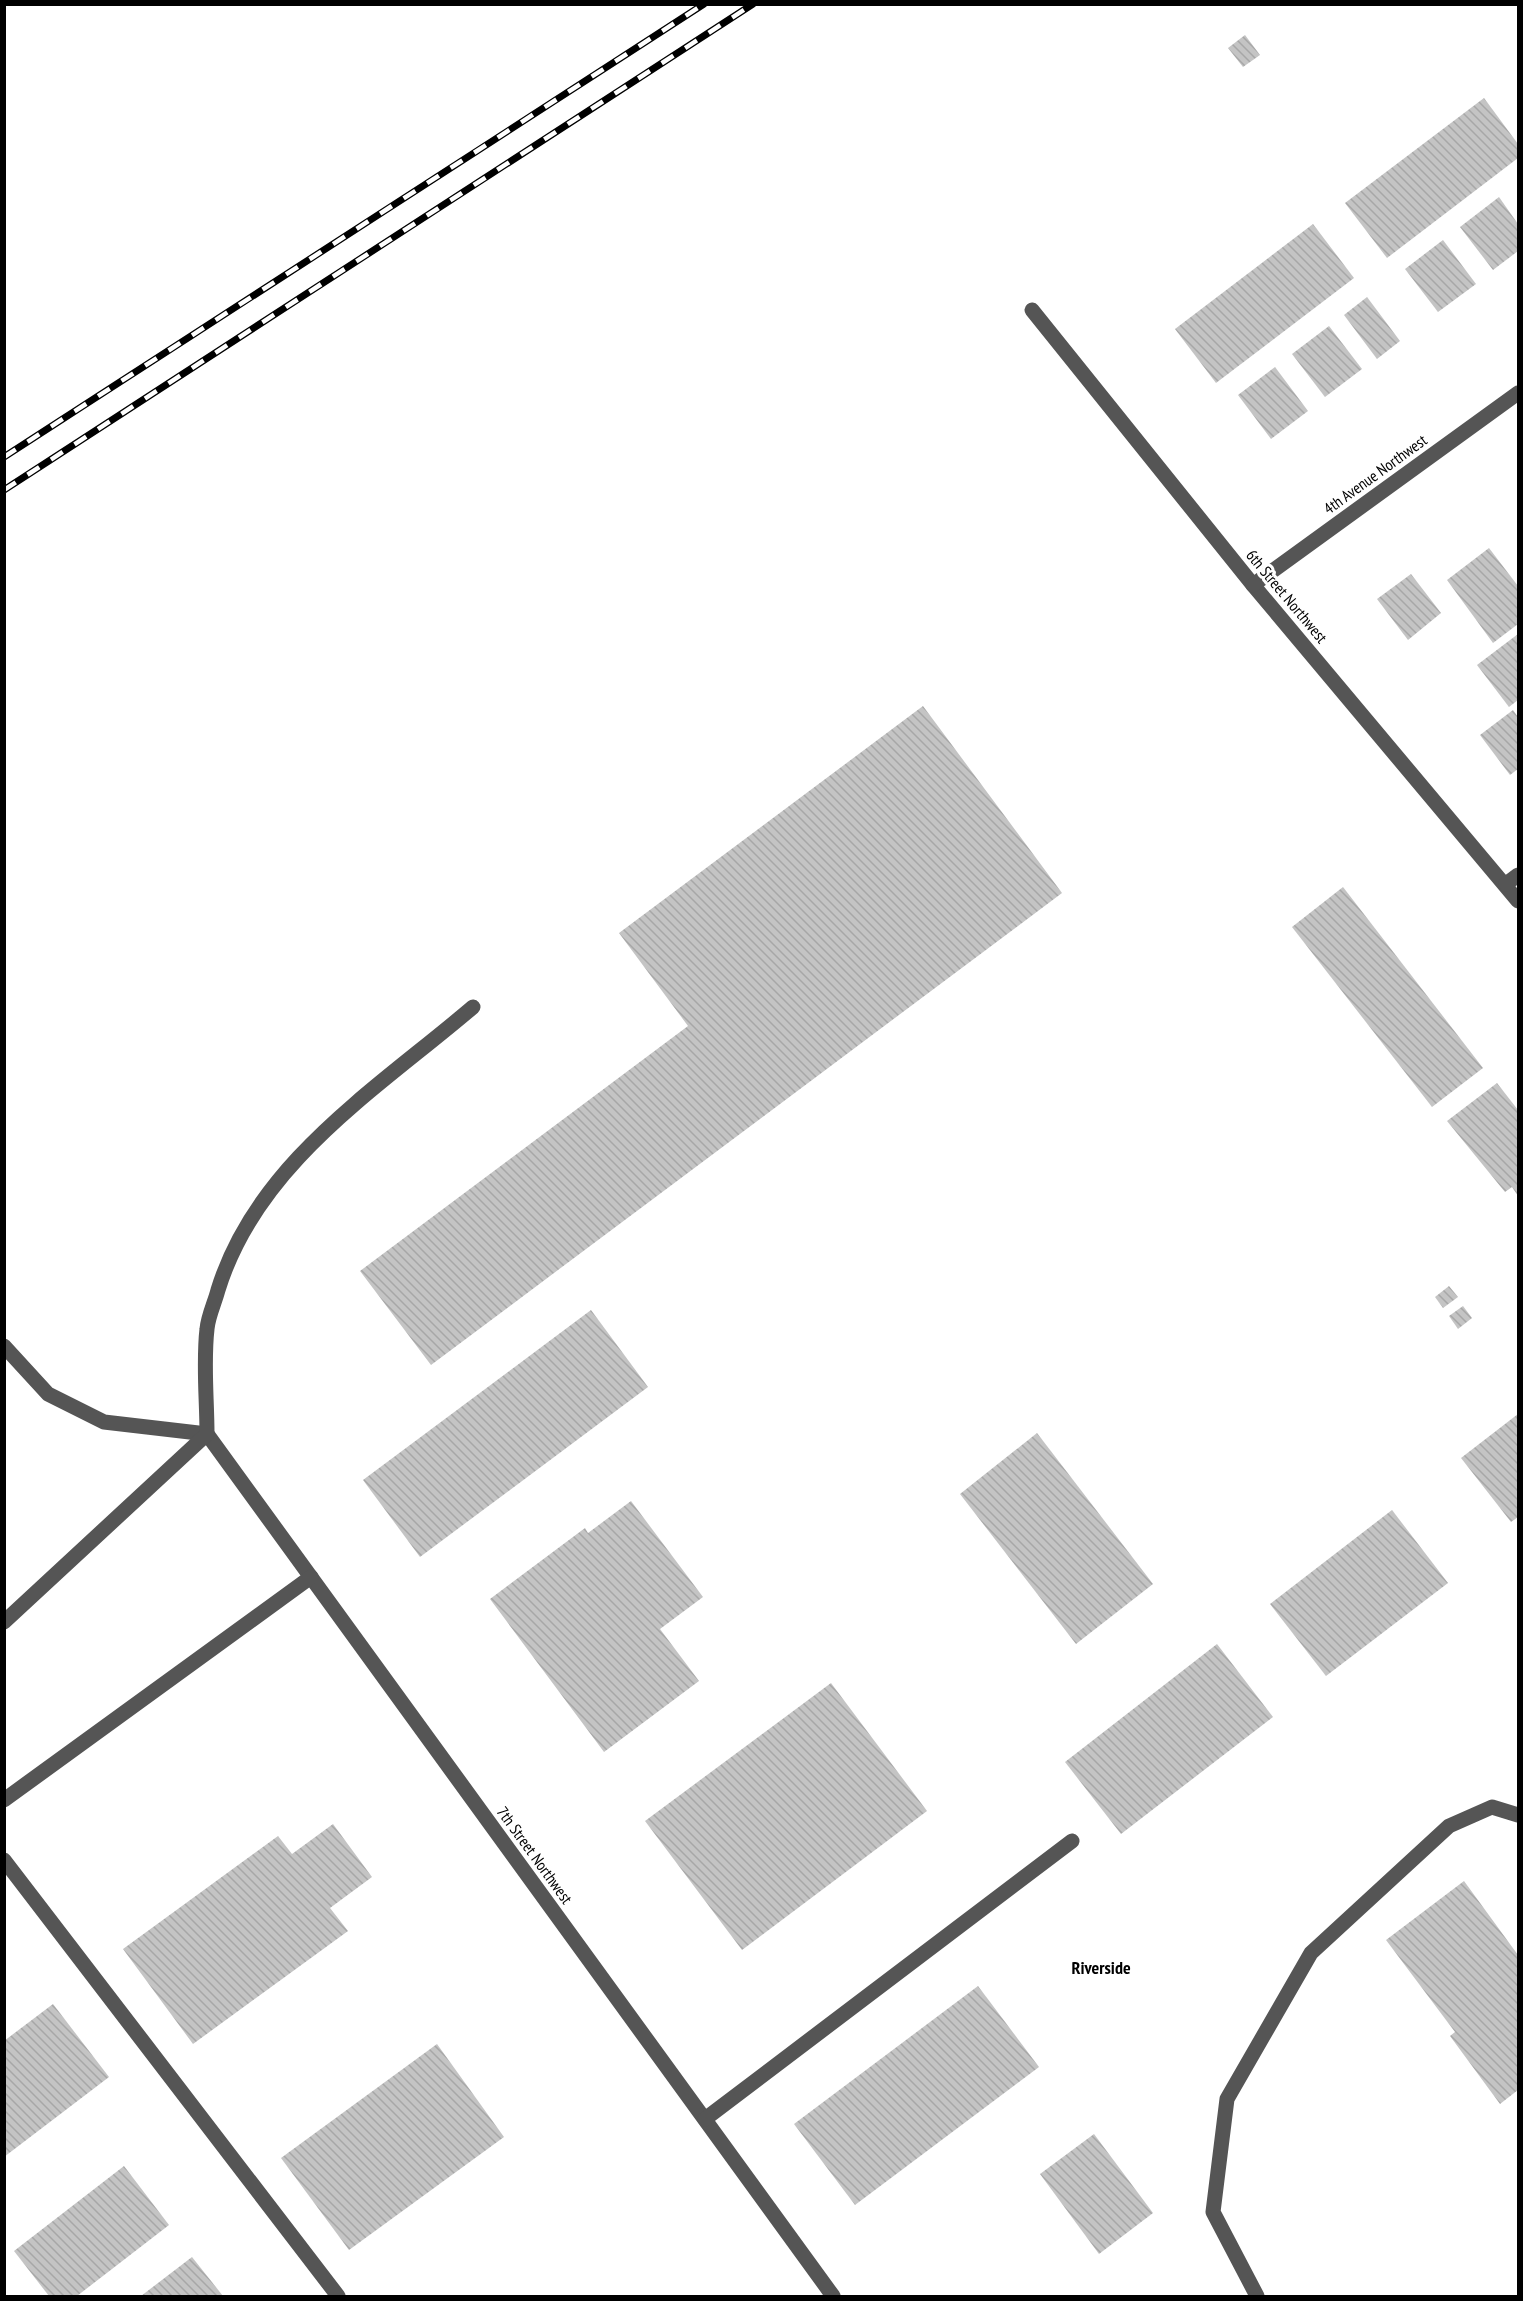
<svg xmlns="http://www.w3.org/2000/svg" width="1523" height="2301" viewBox="0 0 1523 2301" font-family="'PT Sans Narrow',sans-serif">
<style>
.building{fill:url(#building-back-hatch)}
.lines{fill:none;stroke-linecap:round;stroke-linejoin:round}
.minor{stroke:#555;stroke-width:15}
.rail-casing{stroke:#000;stroke-width:7}
.rail{stroke:#fff;stroke-width:4.5;stroke-dasharray:14;stroke-linecap:butt}
.labels{text-anchor:middle;stroke-width:6;stroke-linejoin:round;paint-order:stroke}
.street-label{font-size:16px;fill:#000;stroke:#fff}
.neighbourhood-label{font-size:18px;font-weight:bold;fill:#000;stroke:#fff}
</style>
<defs>
<pattern id="building-back-hatch" width="6" height="6" patternUnits="userSpaceOnUse" patternTransform="scale(1.5)"><rect width="6" height="6" fill="#c4c4c4"/><path d="M-1 5l2 2M0 0l6 6M5-1l2 2" fill="none" stroke="#a7a7a7"/></pattern>
</defs>
<rect width="100%" height="100%" fill="#fff"/>
<g class="building">
<path d="M1245,35L1260,55L1243,67L1228,48Z"/>
<path d="M1484,98L1518,144V158L1387,258L1345,203Z"/>
<path d="M1499,197L1518,224V251L1493,270L1460,227Z"/>
<path d="M1313,224L1354,278L1216,383L1175,329Z"/>
<path d="M1443,240L1476,284L1438,312L1405,269Z"/>
<path d="M1367,297L1400,341L1377,359L1344,315Z"/>
<path d="M1329,326L1362,369L1325,397L1292,354Z"/>
<path d="M1275,367L1308,411L1271,439L1238,395Z"/>
<path d="M1489,548L1518,586V624L1493,643L1447,580Z"/>
<path d="M1411,574L1441,613L1408,640L1377,599Z"/>
<path d="M1518,634V700L1509,707L1477,665Z"/>
<path d="M923,706L1062,893L431,1365L360,1271L688,1026L619,933Z"/>
<path d="M1513,710L1518,717V769L1510,775L1480,735Z"/>
<path d="M1343,887L1483,1068L1432,1107L1292,927Z"/>
<path d="M1497,1083L1518,1110V1196L1512,1187L1505,1192L1447,1121Z"/>
<path d="M1449,1286L1458,1297L1443,1308L1435,1297Z"/>
<path d="M1463,1306L1472,1318L1458,1329L1449,1316Z"/>
<path d="M591,1310L648,1387L420,1557L363,1480Z"/>
<path d="M1518,1414V1517L1511,1522L1461,1458Z"/>
<path d="M1037,1433L1153,1584L1076,1644L960,1494Z"/>
<path d="M631,1501L703,1597L660,1629L699,1681L604,1752L490,1599L585,1528L588,1533Z"/>
<path d="M1392,1510L1448,1583L1326,1676L1270,1604Z"/>
<path d="M1217,1644L1273,1717L1121,1834L1065,1762Z"/>
<path d="M831,1683L927,1811L742,1950L645,1821Z"/>
<path d="M333,1824L372,1877L330,1908L348,1931L193,2044L123,1949L278,1836L292,1854Z"/>
<path d="M1464,1881L1518,1955V2090L1500,2104L1450,2036L1455,2032L1386,1940Z"/>
<path d="M978,1986L1039,2067L855,2205L794,2124Z"/>
<path d="M53,2004L109,2077L4,2157V2041Z"/>
<path d="M437,2044L504,2137L349,2250L281,2158Z"/>
<path d="M1094,2134L1153,2213L1099,2254L1040,2174Z"/>
<path d="M124,2166L169,2225L77,2296H49L14,2251Z"/>
<path d="M192,2257L223,2296H141Z"/>
</g>
<g class="lines">
<g class="minor">
<path d="M1032,310L1253,585L1518,901"/>
<path d="M1253,585L1518,393"/>
<path d="M1506,884L1518,875"/>
<path d="M4,1346L48,1394L104,1422L207,1434"/>
<path d="M207,1434L833,2296"/>
<path d="M4,1622L207,1434C207,1400 203,1363 207,1329C208,1316 215,1302 218,1290C257,1163 377,1089 473,1007"/>
<path d="M4,1800L311,1577"/>
<path d="M4,1860L338,2296"/>
<path d="M705,2119L1072,1841"/>
<path d="M1257,2296L1213,2212L1227,2099L1311,1953L1449,1826L1492,1807L1518,1815"/>
</g>
<defs>
<g id="rail">
<path d="M4,457L704,4"/>
<path d="M4,490L753,4"/>
</g>
</defs>
<use href="#rail" class="rail-casing"/>
<use href="#rail" class="rail"/>
</g>
<g class="labels">
<g class="street-label">
<text transform="translate(1375 474) rotate(-36)" y="6">4th Avenue Northwest</text>
<text transform="translate(1287 596) rotate(50)" y="6">6th Street Northwest</text>
<text transform="translate(535 1855) rotate(54)" y="6">7th Street Northwest</text>
</g>
<g class="neighbourhood-label">
<text x="1101" y="1974">Riverside</text>
</g>
</g>
<rect width="1523" height="2301" fill="none" stroke="#000000" stroke-width="12"/>
</svg>
